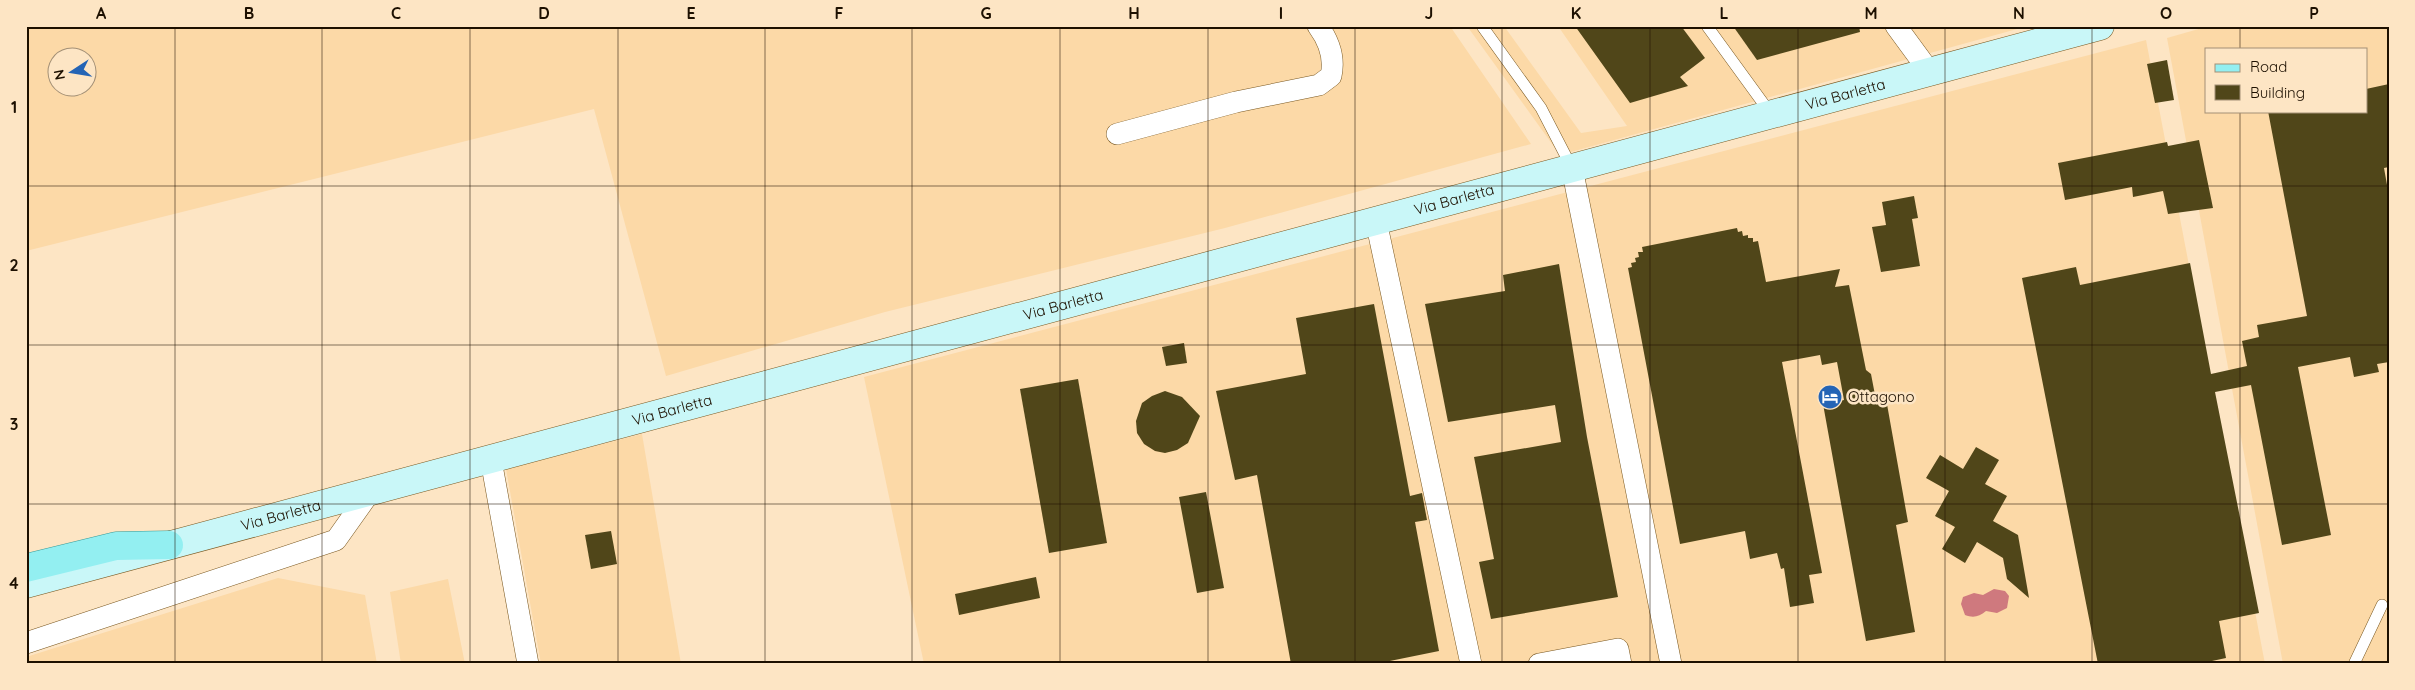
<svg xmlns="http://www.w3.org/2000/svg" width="2415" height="690" viewBox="0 0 2415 690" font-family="Quicksand,sans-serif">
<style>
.built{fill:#fcd9a7;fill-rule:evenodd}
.water{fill:#cf797e}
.building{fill:#504619}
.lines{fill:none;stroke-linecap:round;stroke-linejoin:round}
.service-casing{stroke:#7a5820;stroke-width:12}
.minor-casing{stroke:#7a5820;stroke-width:22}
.secondary-casing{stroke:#7a5820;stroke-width:29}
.primary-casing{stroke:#3b9a96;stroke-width:29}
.service{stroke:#fff;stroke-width:11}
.minor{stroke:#fff;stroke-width:21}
.secondary{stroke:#c9f7f8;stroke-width:28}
.primary{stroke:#93eff1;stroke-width:28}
.grid{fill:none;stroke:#1d1000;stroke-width:1;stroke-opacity:0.55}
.labels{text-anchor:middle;stroke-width:5;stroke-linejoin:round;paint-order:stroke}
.street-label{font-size:15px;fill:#1d1000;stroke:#fde5c4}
.poi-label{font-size:15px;fill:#1d1000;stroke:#fde5c4;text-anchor:start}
.neatline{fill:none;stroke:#1d1000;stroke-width:2}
.grid-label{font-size:16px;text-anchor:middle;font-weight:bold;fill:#1d1000}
</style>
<rect width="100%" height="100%" fill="#fde5c4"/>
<g class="built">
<path d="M26,26H1450L1531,144L1225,228L885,312L666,376L594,109L26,251ZM58,58H88V88H58Z"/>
<path d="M1467,26H1504L1581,133L1627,126L1558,26H2028L1560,155Z"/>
<path d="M2209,26H2389V664H2283L2167,38ZM2206,49H2366V111H2206Z"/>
<path d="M2146,40L2265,664H924L864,377Z"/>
<path d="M642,434L681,664H541L506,469Z"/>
<path d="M278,578L365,595L377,664H26V657Z"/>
<path d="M448,579L465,664H401L390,592Z"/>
</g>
<path class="water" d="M1994,589L2005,591L2009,596L2007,608L1997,613L1986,611C1979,617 1973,618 1965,615L1961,604L1963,597L1974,593L1983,595Z"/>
<g class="building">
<path d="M1575,26H1681L1705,58L1680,77L1688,86L1630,103Z"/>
<path d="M1733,26H1859L1860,32L1757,60Z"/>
<path d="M2167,60L2174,100L2155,103L2147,64Z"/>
<path d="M2389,84V167L2384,168L2389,196V362L2377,364L2379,372L2354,377L2350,357L2298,367L2331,535L2282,545L2251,385L2215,392L2259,613L2219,621L2226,658L2198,664H2098L2022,278L2076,267L2080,285L2190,263L2211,374L2247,366L2242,341L2259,337L2257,325L2307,316L2268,111H2366V89Z"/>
<path d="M2199,140L2213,208L2168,214L2163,191L2133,197L2132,187L2065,200L2058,163L2167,142L2168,146Z"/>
<path d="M1914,196L1918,218L1912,219L1920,266L1881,272L1872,227L1886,225L1882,202Z"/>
<path d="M1737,228L1738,232L1742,231L1743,236L1748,235V238H1753V242L1758,241L1766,282L1840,269L1835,287L1849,285L1866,370L1871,374L1875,395L1885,393L1908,522L1896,525L1915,632L1866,641L1823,404L1844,400L1837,362L1822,365L1820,355L1782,362L1822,573L1809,575L1814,603L1790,607L1784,568L1781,569L1777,553L1750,559L1745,531L1680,544L1628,268L1632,267L1631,263L1636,262L1635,258L1639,257L1638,252H1643L1642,247Z"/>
<path d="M1559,264L1587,437L1618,597L1491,619L1479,562L1494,559L1474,457L1561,442L1555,405L1448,422L1425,304L1505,291L1503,275Z"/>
<path d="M1374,304L1410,496L1422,493L1427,520L1415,522L1439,651L1375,664H1291L1257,475L1235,480L1216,391L1306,374L1296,318Z"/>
<path d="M1184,343L1187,363L1166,366L1162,347Z"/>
<path d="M1078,379L1107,543L1049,553L1020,389Z"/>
<path d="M1165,391L1182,397L1200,416L1188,443L1177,450L1165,453L1155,451L1144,444L1137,433L1136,421L1142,403L1152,396Z"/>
<path d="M1976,447L1999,460L1985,484L2007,496L1993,521L2018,535L2029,598L2007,579L2003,558L1977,542L1965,563L1942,549L1955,527L1935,516L1949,491L1926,478L1940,455L1963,469Z"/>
<path d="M1206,492L1224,588L1197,593L1179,497Z"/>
<path d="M611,531L617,564L591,569L585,535Z"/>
<path d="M1036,577L1040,598L959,615L955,594Z"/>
</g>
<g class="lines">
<defs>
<g id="service">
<path d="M1482,26L1541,108L1572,168"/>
<path d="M1707,26L1771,114"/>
<path d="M2354,664L2382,605"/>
</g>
<g id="minor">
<path d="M1896,26L1929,71"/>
<path d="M1117,134L1236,102L1319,85L1331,76C1335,58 1329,41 1318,26"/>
<path d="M1572,168L1671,664"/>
<path d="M1376,221L1471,664"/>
<path d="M491,460L528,664"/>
<path d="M26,643L336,540L370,492"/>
<path d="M1539,664L1618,649L1621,664"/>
</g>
<g id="secondary">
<path id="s1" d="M26,584L2100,26"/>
</g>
<path id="primary" d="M26,568L116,546L169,545"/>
</defs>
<use href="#service" class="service-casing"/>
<use href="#minor" class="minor-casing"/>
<use href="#secondary" class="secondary-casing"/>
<use href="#primary" class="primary-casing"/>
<use href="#service" class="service"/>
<use href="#minor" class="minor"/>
<use href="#secondary" class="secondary"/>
<use href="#primary" class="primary"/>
</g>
<path class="grid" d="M175,26V664M322,26V664M470,26V664M618,26V664M765,26V664M912,26V664M1060,26V664M1208,26V664M1355,26V664M1502,26V664M1650,26V664M1798,26V664M1945,26V664M2092,26V664M2240,26V49M2240,111V664M26,186H2389M26,345H2389M26,504H2389"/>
<defs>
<symbol id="hotel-disc" viewBox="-11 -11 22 22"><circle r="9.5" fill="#2464b5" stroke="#fde5c4"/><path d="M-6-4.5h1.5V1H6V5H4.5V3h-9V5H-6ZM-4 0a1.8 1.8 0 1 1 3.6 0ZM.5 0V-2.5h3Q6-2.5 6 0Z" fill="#fff"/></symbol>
</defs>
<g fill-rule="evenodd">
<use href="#hotel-disc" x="1816" y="383" width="28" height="28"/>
</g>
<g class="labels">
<g class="street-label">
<text dy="5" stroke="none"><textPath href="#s1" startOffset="1884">Via Barletta</textPath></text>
<text dy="5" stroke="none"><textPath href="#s1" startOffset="1479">Via Barletta</textPath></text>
<text dy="5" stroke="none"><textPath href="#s1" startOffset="1074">Via Barletta</textPath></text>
<text dy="5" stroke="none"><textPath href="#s1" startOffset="669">Via Barletta</textPath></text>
<text dy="5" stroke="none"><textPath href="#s1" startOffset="264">Via Barletta</textPath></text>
</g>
<g class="poi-label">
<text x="1848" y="402">Ottagono</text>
</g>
</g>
<rect width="2415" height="690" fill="none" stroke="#fde5c4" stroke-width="55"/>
<rect x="2205" y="48" width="162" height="65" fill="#fde5c4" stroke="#a39076"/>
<rect x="2215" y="64" width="25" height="8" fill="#93eff1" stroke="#a39076"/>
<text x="2250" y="72" font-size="15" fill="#1d1000">Road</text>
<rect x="2215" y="85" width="25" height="15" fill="#504619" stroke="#a39076"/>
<text x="2250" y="98" font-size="15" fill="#1d1000">Building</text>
<g transform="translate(72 72) rotate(258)"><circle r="24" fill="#fde5c4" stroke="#a39076"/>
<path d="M0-4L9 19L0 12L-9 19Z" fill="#2464b5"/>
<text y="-8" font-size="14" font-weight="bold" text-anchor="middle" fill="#1d1000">N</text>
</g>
<rect x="28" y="28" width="2360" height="634" class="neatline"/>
<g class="grid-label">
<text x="101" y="19">A</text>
<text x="249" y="19">B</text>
<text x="396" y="19">C</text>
<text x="544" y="19">D</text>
<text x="691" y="19">E</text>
<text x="839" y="19">F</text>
<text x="986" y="19">G</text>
<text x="1134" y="19">H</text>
<text x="1281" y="19">I</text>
<text x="1429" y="19">J</text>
<text x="1576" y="19">K</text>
<text x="1724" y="19">L</text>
<text x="1871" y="19">M</text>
<text x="2019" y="19">N</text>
<text x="2166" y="19">O</text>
<text x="2314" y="19">P</text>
<text x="14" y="113">1</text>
<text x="14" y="271">2</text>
<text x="14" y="430">3</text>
<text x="14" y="589">4</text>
</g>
</svg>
